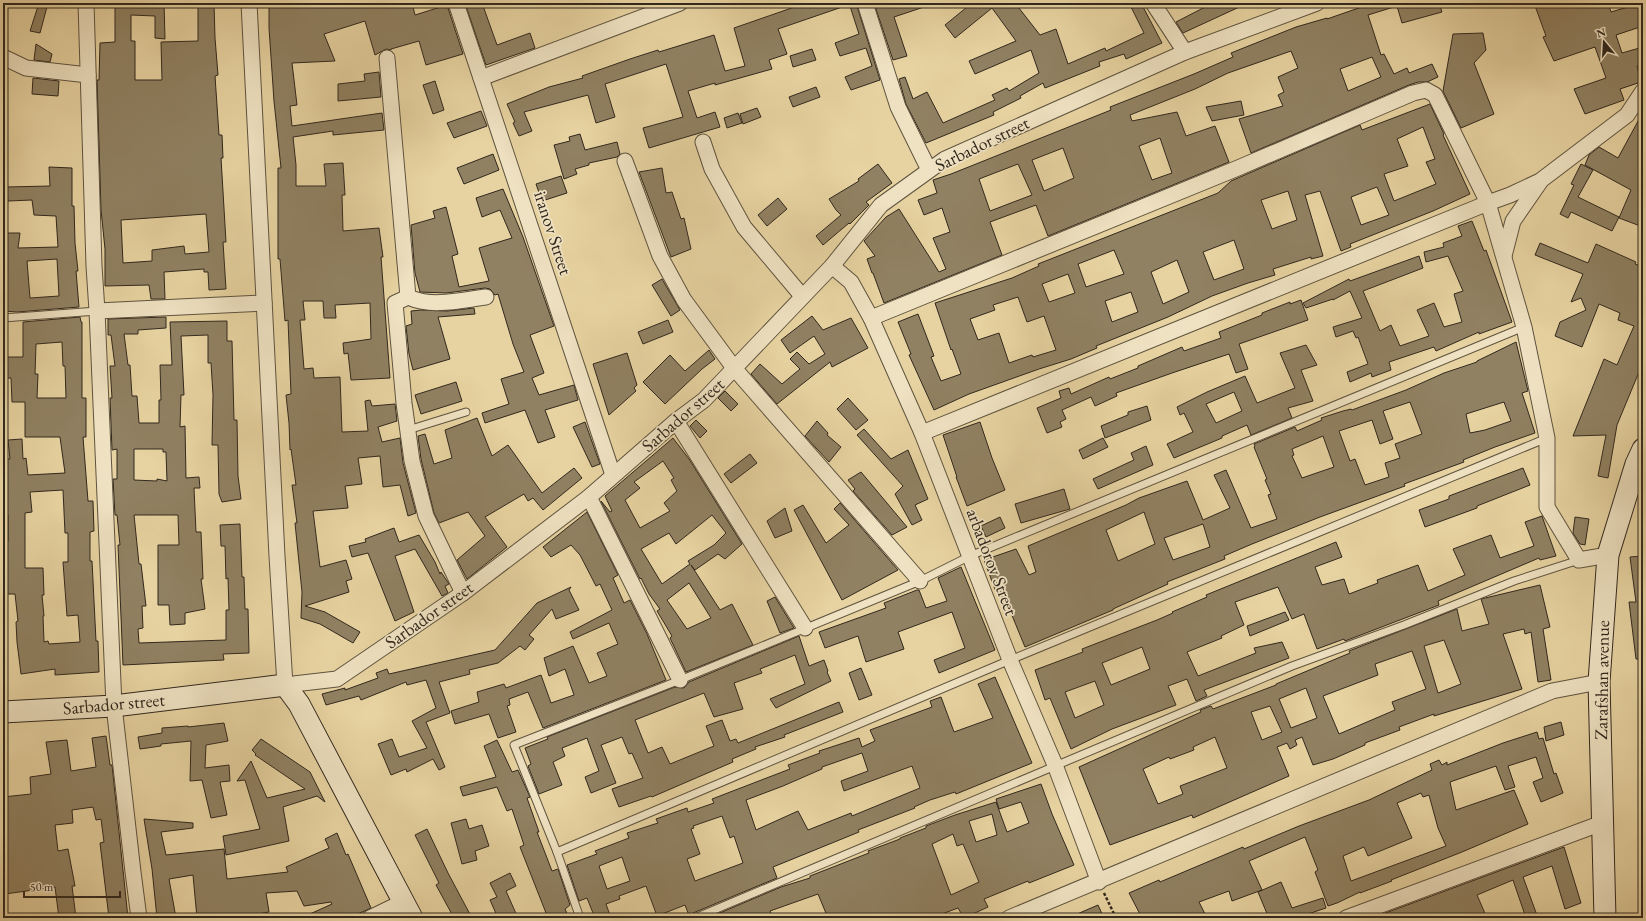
<svg xmlns="http://www.w3.org/2000/svg" width="1646" height="921" viewBox="0 0 1646 921" font-family="'EB Garamond',serif">
<style>
.building{fill:#908162;stroke:#31281e;fill-rule:evenodd}
.lines{fill:none;stroke-linecap:round;stroke-linejoin:round}
.lane-casing{stroke:#5e533f;stroke-width:9}
.street-casing{stroke:#5e533f;stroke-width:17}
.secondary-casing{stroke:#31281e;stroke-width:23}
.path{stroke:#31281e;stroke-width:2.5;stroke-dasharray:3 2;stroke-linecap:butt}
.lane{stroke:#efe2c2;stroke-width:7}
.street{stroke:#efe2c2;stroke-width:15}
.secondary{stroke:#efe2c2;stroke-width:21}
.labels{text-anchor:middle;stroke-width:3.5;stroke-linejoin:round;paint-order:stroke}
.street-label{font-size:18px;fill:#31281e;stroke:#efe2c2}
</style>
<rect width="100%" height="100%" fill="#e7d3a1"/>
<filter id="stains"><feTurbulence type="fractalNoise" baseFrequency=".005" numOctaves="4"/><feColorMatrix values="0 0 0 0 .2 0 0 0 0 .09 0 0 0 0 .02 0 0 0 .5 -.17"/></filter>
<radialGradient id="worn" r=".72"><stop offset=".6" stop-color="#630" stop-opacity="0"/><stop offset="1" stop-color="#630" stop-opacity=".3"/></radialGradient>
<g class="building">
<path d="M39,3H48L40,33L30,31Z"/>
<path d="M141,3H164L165,39L155,38V16L131,15V41H135V80H162L161,42L198,41V3H214L215,38L218,75L215,76L219,135H222L223,158H221L226,242H223L226,289L209,290L208,272H204V269L164,272L165,299H151L149,285L105,286V249L101,210L97,80H99L100,43L115,42V5ZM206,214L209,252L185,254L184,246L152,250V261L123,263L121,220Z"/>
<path d="M291,3H412L415,15L447,5L463,54L426,65L419,41L391,49V50L386,49L375,55L365,21L324,34L335,61L292,63L297,105L290,106L292,126L382,113L384,130L333,135V131L293,137L296,165V186H326L324,164L343,163L345,195H342L343,231L379,228L383,257H381L390,378L351,380L348,353L344,354L343,343L371,339L370,303L335,305L336,318H324L323,301H303L305,320H300L304,369L313,368L314,378L340,377L342,432L368,431L365,401L370,400L372,406L395,404L397,421L378,427L382,442L400,438L403,463L416,513L408,516L400,485L383,487L380,456L358,458L362,484L345,486L348,508L313,511L320,567L346,560L352,579L346,581L349,592L305,606L325,612L360,632L353,643L320,624L301,618L302,592L295,523H297L292,485H296L291,449L290,450L289,423L286,395L291,394L288,320L285,321L280,259H278V168H281L274,101L269,28V4Z"/>
<path d="M465,3H482L497,45L530,33L535,48L486,65Z"/>
<path d="M806,3H848V5L778,29L787,54L769,60L772,69L715,85V83L688,91L697,118L715,112L720,127L649,148L643,128L683,117L666,64L605,84L615,117L596,123L588,95L524,112L532,131L519,136L513,123L515,122L507,104L549,87L583,78L582,76L630,59L658,50L659,52L714,35L725,71L745,66L734,28Z"/>
<path d="M849,3H856L880,80L851,90L845,77L872,66L866,48L840,56L835,43L859,34Z"/>
<path d="M874,3H930V5L894,17L907,56L893,60Z"/>
<path d="M972,3H1015L1040,35L1056,29L1068,64L1105,48L1106,51L1144,33L1129,3H1141L1162,43L1126,59L1124,54L1099,62L1100,66L1045,88L1043,83L1020,96L1021,98L993,112L994,115L926,143L906,104L899,79L905,77L913,99L927,92L943,123L995,100L992,95L1007,88L1009,91L1039,73L1031,50L975,74L969,61L1016,41L992,8L955,38L945,25Z"/>
<path d="M1206,3H1248L1183,33L1176,22L1207,6Z"/>
<path d="M1373,3H1439L1442,12L1402,23L1397,6L1368,15L1381,55L1384,54L1394,74L1407,68L1409,73L1432,64L1438,77L1427,82H1418L1409,85L1251,153L1239,119L1283,106L1278,95L1284,92L1278,77L1298,68L1291,51L1228,73L1195,89L1130,115L1132,121L1177,112L1186,136L1215,126L1229,162L1048,236L1036,205L990,222L1002,255L884,303L873,273H872L867,259L875,256L864,241L886,217L899,209L939,272L946,269L933,238L950,232L942,208L924,215L918,200L937,193L933,180L951,174L1111,110L1110,107L1194,74L1233,57L1231,53L1296,27L1327,18V19ZM1372,57L1381,77L1348,91L1340,69ZM1160,138L1172,173L1152,180L1139,146ZM1063,148L1074,178L1044,191L1032,160ZM1018,164L1032,195L990,211L979,179Z"/>
<path d="M1534,3H1608L1611,12L1641,3L1643,8V26L1616,35L1622,53L1643,47V64L1637,66L1641,82L1620,89L1624,100L1585,114L1574,89L1606,78L1595,47L1554,61L1543,37L1546,36Z"/>
<path d="M1483,33L1486,50L1474,63L1494,114L1461,128L1443,91L1453,34Z"/>
<path d="M36,44L52,54L50,62L34,60Z"/>
<path d="M812,49L816,60L793,67L790,56Z"/>
<path d="M379,72L381,97L338,101V84L365,81L364,74Z"/>
<path d="M33,78L59,81L58,96L32,94Z"/>
<path d="M435,81L444,110L433,114L423,85Z"/>
<path d="M816,87L820,97L793,107L789,97Z"/>
<path d="M1241,101L1244,115L1212,121L1206,107Z"/>
<path d="M1430,104L1444,134L1443,135L1470,194L1433,211L1350,244L1351,247L1341,251L1320,191L1305,195L1323,256L1311,259V257L1273,269L1275,275L1248,283L1212,296L1168,317L1096,346L1097,348L1071,359L1039,369L969,394L934,410L909,355L911,354L898,322L918,314L934,356L931,357L941,381L961,374L952,349L951,350L935,303L1012,278L1039,266L1038,264L1218,193L1231,181L1360,125L1362,130ZM1423,127L1435,159L1426,162L1436,184L1394,201L1384,174L1408,166L1397,139ZM1377,187L1389,215L1361,225L1351,197ZM1288,191L1297,220L1272,229L1261,200ZM1234,240L1244,269L1214,280L1203,252ZM1114,250L1124,274L1086,287L1078,264ZM1177,260L1189,292L1163,304L1151,272ZM1068,274L1075,293L1049,302L1042,284ZM1131,292L1138,312L1112,322L1105,301ZM1018,297L1027,322L1044,316L1056,350L1033,357L1032,355L1009,363L999,333L978,340L970,319L995,310L993,305Z"/>
<path d="M757,108L761,117L743,124L740,114Z"/>
<path d="M481,111L487,126L454,138L447,123Z"/>
<path d="M1643,112V227L1619,218L1631,190L1585,165L1589,155L1599,147L1618,158Z"/>
<path d="M738,113L742,123L727,128L724,118Z"/>
<path d="M580,134L585,150L617,142L620,154L617,157L589,163V165L575,169L577,174L564,179L554,145L570,141L569,137Z"/>
<path d="M493,154L499,170L464,184L457,168Z"/>
<path d="M878,164L892,183L866,202L869,205L850,224L849,223L823,245L816,236L841,215L836,210L829,199L859,181L858,179Z"/>
<path d="M1581,164L1593,170L1578,197L1619,217L1612,231L1571,212L1568,218L1560,214L1574,185L1571,184Z"/>
<path d="M49,167L72,168V206H74L75,243L78,271H76L79,307L17,312L3,311L5,233H20L18,248L58,247L56,216L34,215L32,200L8,201L6,187L50,186ZM57,259L59,296L30,298L27,261Z"/>
<path d="M662,168L666,193L672,192L681,219L684,218L691,249L671,257L639,172Z"/>
<path d="M561,176L567,193L542,201L536,184Z"/>
<path d="M503,189L523,237L554,326L530,335L544,373L532,378L539,395L574,385L578,400L545,410L555,437L538,443L525,410L485,423L482,413L509,404L501,379L524,372L513,344L498,294L495,295L490,289L485,288L446,293L420,292L415,273L411,225L435,218L433,211L446,207L458,254L452,256L459,287L489,281L479,248L512,238L500,210L482,217L476,198Z"/>
<path d="M778,198L787,209L767,226L758,215Z"/>
<path d="M1472,221L1484,251L1486,250L1512,322L1479,334V332L1436,351L1434,347L1389,362L1391,370L1372,377L1371,373L1350,382L1347,372L1368,364L1358,337L1356,338L1353,331L1336,337L1333,327L1362,318L1350,291L1333,300V299L1306,308L1303,303L1349,279L1350,281L1419,256L1423,268L1363,291L1380,331L1391,325L1400,346L1429,336L1417,310L1434,303L1444,327L1462,322L1454,294L1463,291L1448,256L1426,262L1424,252L1444,247L1443,243L1462,236L1458,226Z"/>
<path d="M1540,243L1588,263L1596,244L1636,262L1635,264L1643,267V373L1639,372L1617,425L1608,478L1598,476L1606,435L1573,436L1604,359L1617,365L1634,326L1618,320L1620,313L1599,304L1582,347L1555,336L1560,322L1586,310L1581,298L1571,302L1583,274L1535,255Z"/>
<path d="M662,279L680,310L671,316L652,285Z"/>
<path d="M1301,300L1308,320L1239,344L1248,369L1236,373L1229,354L1172,373L1116,393L1117,396L1095,406L1091,397L1062,410L1066,419L1060,422L1062,427L1047,433L1037,408L1061,398L1059,391L1069,388L1071,394L1109,377L1110,379L1138,368V366L1182,347L1184,351L1221,338L1219,332L1262,315V313L1290,302V304Z"/>
<path d="M474,308L475,314L438,317L450,359L413,370L409,354L406,326L412,324L411,311L421,310L447,311Z"/>
<path d="M812,316L823,330L851,318L868,348L832,367L830,362L777,404L751,374L760,364L782,384L800,369L790,359L797,352L809,364L825,354L814,336L790,353L781,340Z"/>
<path d="M80,317L81,322H82V398H86V437H83L88,501H93L94,531L90,532V561H92L96,641H98L99,672L55,675V669L21,674L17,642L16,622L18,621L15,594H3V541H8V515H3V459H10L8,440L22,439L23,459L26,458L28,475L65,473L60,437H25V402H12L11,378H4V357H23V322ZM62,342L63,366H65L66,398H37L38,374H35L36,344ZM63,490L65,533H68V562H63L67,616L78,615L80,642L49,644L48,641L44,642L43,616H44L42,595H44L43,568H25V513L32,512L30,492Z"/>
<path d="M166,317V328L138,330V334H124L128,365H130L132,396H137L139,423H159V400H161L160,365H172L170,322L227,321V341H232L234,420H237L238,476L241,499L222,502L219,494L218,445H212L213,395L211,363H208V335L181,336L184,395H181L180,427L185,426L186,478L199,477L200,488H194L196,532H201L203,579H201L205,609L185,613V624L170,625L169,605H158V545H179L178,515H134L139,564H141L146,606H142L143,628L138,629L139,643L226,640V610H229L228,578L226,579L225,546H221L220,525L240,524L242,577H244L245,609H248L249,653L223,654L224,660L123,665L118,545H120L117,515H115L113,479H117V449L112,450L110,398H112L110,366H115L111,335H108V319ZM134,449H163V452H166L167,481L157,479V481L134,480Z"/>
<path d="M668,320L673,332L643,344L638,332Z"/>
<path d="M1516,342L1528,391L1522,393L1535,433L1495,447L1463,460L1464,462L1404,484L1405,486L1320,517L1252,544L1224,556L1225,559L1167,582L1168,584L1113,609V610L1025,647L1011,613L1007,605L1005,606L1000,591L996,592L984,560L1016,549L1029,575L1036,572L1028,546L1126,505L1139,498L1187,481L1203,520L1230,508L1214,475L1226,470L1251,528L1277,519L1268,495L1271,494L1265,480L1267,479L1254,447L1255,446L1254,444L1295,427L1297,431L1322,420L1321,418L1343,411L1351,409L1352,410L1406,390L1444,373L1477,362V361ZM1410,402L1422,434L1395,444L1400,458L1385,463L1389,477L1365,485L1355,459L1350,461L1339,431L1372,420L1380,444L1393,439L1383,411ZM1504,402L1511,421L1485,430L1470,433L1466,414ZM1323,436L1334,467L1302,478L1292,456L1294,455L1292,449ZM1144,512L1155,544L1118,561L1106,530ZM1203,524L1210,547L1173,560L1164,538Z"/>
<path d="M1306,345L1317,365L1301,370L1313,401L1288,408L1292,418L1251,435L1247,425L1222,436V438L1174,458L1167,444L1193,432L1184,413L1180,415L1177,407L1207,392L1245,376L1257,403L1295,388L1280,353ZM1234,392L1242,411L1216,423L1206,404Z"/>
<path d="M709,350L715,359L702,369L665,404L643,382L670,355L685,371Z"/>
<path d="M627,353L637,385L634,388L636,391L609,415L593,364Z"/>
<path d="M456,382L462,401L421,414L415,395Z"/>
<path d="M725,391L738,404L731,411L718,398Z"/>
<path d="M848,398L868,420L856,430L837,409Z"/>
<path d="M1147,406L1151,420L1105,438L1101,426L1128,415V412Z"/>
<path d="M477,418L492,456L508,445L542,493L574,468L582,478L543,510L533,498L528,501L524,494L485,517L507,547L467,579L457,560L485,536L468,512L439,523L434,513L421,459L418,436L425,434L434,464L452,458L445,430Z"/>
<path d="M696,420L707,431L700,438L690,426Z"/>
<path d="M817,421L828,433L827,435L841,447L829,462L805,436Z"/>
<path d="M585,422L600,464L592,467L573,427Z"/>
<path d="M980,422L992,458L1005,490L967,506L956,477H957L943,435Z"/>
<path d="M864,429L891,459L908,450L928,499L915,505L922,520L912,525L895,494L903,486L857,435Z"/>
<path d="M673,438L689,459L742,544L725,559L718,554L695,570L691,565L720,610L732,604L753,645L686,672L670,638L672,636L657,611L660,609L649,594L641,578L640,579L601,501L610,512L612,511L605,496ZM663,461L674,478L671,480L677,491L664,503L670,511L640,528L625,500L640,488L634,482ZM712,515L726,533L714,545L688,561L690,564L662,584L641,549L669,533L676,544ZM689,583L711,618L687,629L667,600Z"/>
<path d="M1103,438L1108,447L1083,459L1079,450Z"/>
<path d="M1146,446L1153,465L1098,489L1093,479L1134,460L1131,453Z"/>
<path d="M750,454L757,463L731,483L724,474Z"/>
<path d="M1523,468L1530,485L1477,506V508L1425,527L1419,510L1449,499V496Z"/>
<path d="M861,472L907,527L892,535L853,491L855,489L848,480Z"/>
<path d="M1064,489L1070,509L1021,523L1015,504Z"/>
<path d="M840,503L898,570L842,600L794,510L803,505L826,543L849,525L834,509Z"/>
<path d="M785,508L792,531L775,538L767,521Z"/>
<path d="M587,512L618,575L613,578L624,603L630,600L647,634L666,680L543,728L528,692L509,699L510,705L507,706L516,732L498,738L489,714L455,724L451,711L479,702L477,692L504,684L506,688L541,675L551,703L574,695L565,669L549,676L544,658L573,646L589,683L607,676L597,653L618,644L609,623L573,639L570,632L612,610L600,584L596,586L580,555L571,545L551,557L543,547Z"/>
<path d="M1542,516L1556,556L1540,560L1539,558L1438,601L1439,605L1345,641L1344,639L1317,649L1304,614L1292,619L1278,587L1235,602L1244,625L1221,636L1222,638L1187,652L1198,676L1256,653L1254,648L1282,642L1289,658L1204,690L1207,696L1196,701L1187,679L1168,686L1176,705L1112,729L1071,749L1050,698L1045,700L1035,670L1083,652L1082,649L1157,620L1173,613L1172,612L1207,597L1206,595L1336,542L1342,557L1315,567L1322,585L1344,579L1349,594L1378,583L1377,580L1418,565L1428,591L1465,575L1453,549L1491,535L1500,558L1534,546L1525,522ZM1142,647L1150,669L1111,685L1102,663ZM1095,681L1104,705L1075,718L1065,692Z"/>
<path d="M1000,517L1005,528L986,537L981,526Z"/>
<path d="M1575,517L1589,519L1585,545L1580,544L1573,533Z"/>
<path d="M394,528L399,542L419,535L435,562L440,574L441,572L449,584L445,586L448,593L442,596L415,549L395,556L414,612L395,621L368,553L352,557L349,546L366,542L365,539Z"/>
<path d="M1643,556V659H1636L1629,602H1636L1630,557Z"/>
<path d="M961,567L995,650L939,673L934,660L965,648L952,612L898,632L904,649L866,662L858,636L825,648L819,632L886,608L884,603L917,590H919L926,608L947,601L938,578Z"/>
<path d="M1540,585L1550,627L1543,629L1551,680L1538,682L1531,632L1525,634L1524,629L1503,634L1522,689L1434,716V714L1399,727L1400,730L1365,743V745L1333,759L1313,765L1302,737L1295,740L1297,745L1290,749L1287,743L1277,747L1289,776L1193,818L1192,815L1110,845L1079,767L1201,712L1200,710L1211,706L1213,709L1276,685V684L1350,653L1349,651L1457,609L1462,631L1489,624L1481,599ZM1444,640L1461,684L1438,693L1424,646ZM1412,651L1426,689L1392,702L1395,710L1339,734L1323,696L1378,675L1375,664ZM1306,688L1317,718L1291,728L1279,699ZM1270,706L1282,732L1262,740L1251,712ZM1215,737L1227,768L1180,786L1183,794L1158,804L1143,769L1169,757L1170,759L1194,750L1193,747Z"/>
<path d="M571,587L569,590L579,610L556,619L552,609L529,635L534,639L525,650L520,646L498,663L469,670L470,674L439,682L450,713L426,722L445,767L439,770L433,759L407,772L406,769L391,775L378,744L392,739L399,757L427,748L412,721L436,708L426,680L407,685L406,682L361,700L359,696L326,705L322,694L345,688V690L378,678L376,673L387,669L389,674L495,650L537,603Z"/>
<path d="M775,597L794,628L780,633L767,601Z"/>
<path d="M1285,612L1289,620L1250,636L1247,626Z"/>
<path d="M799,636L809,666L824,660L828,671L827,672L831,681L776,708L770,699L805,684L795,655L760,669L762,673L734,683L743,709L714,717L704,693L635,720L648,753L662,747L670,764L714,746L706,726L722,720L730,741L736,739L738,743L839,702L843,712L784,735L785,737L755,747L756,749L732,759L733,762L652,797L651,796L619,807L612,789L643,778L632,753L629,754L622,737L601,745L616,783L591,793L585,777L599,771L587,738L562,748L565,756L553,762L562,785L539,794L528,766L531,764L525,748L548,739L547,737L675,687L684,688L689,682Z"/>
<path d="M861,668L872,695L859,700L849,673Z"/>
<path d="M995,677L1032,763L956,794L955,792L930,800L914,807L915,808L858,830L859,832L773,867L777,878L693,913L690,918L685,905L657,916L646,886L619,896L620,899L606,904L611,918H595L587,898L579,901L567,865L597,854L595,851L629,838L627,833L658,823L656,819L687,808L688,812L714,803L712,799L790,769L788,765L820,753L819,751L859,738L862,747L875,741L870,730L932,707L930,701L941,697L954,732L993,718L978,684ZM862,753L868,771L841,781L844,791L912,766L920,788L852,816L851,813L808,830L798,811L756,830L746,800L783,786L822,769V767ZM722,816L730,838L734,836L743,863L695,881L687,859L700,854L691,829L694,828L693,826ZM622,857L630,881L607,889L599,866Z"/>
<path d="M1561,722L1564,735L1546,741L1544,727Z"/>
<path d="M224,723L228,741L206,745L205,768L229,765L230,781L220,782L227,815L211,818L202,780L190,781L191,741L161,744V746L140,749L138,737L162,733V728L188,726V727Z"/>
<path d="M1537,732L1539,739L1543,738L1554,774L1556,773L1563,793L1541,802L1533,782L1543,778L1536,757L1508,766L1515,787L1505,790L1496,766L1450,782L1456,810L1514,790L1528,824L1462,852L1391,880L1392,881L1360,893V892L1337,903L1328,906L1315,872L1318,870L1305,837L1249,861L1262,890L1232,901L1229,891L1199,902L1207,918H1142L1129,893L1159,880L1160,882L1243,847L1244,849L1299,826L1369,800L1432,770L1430,764L1439,760L1442,765L1447,762V765L1503,743ZM1421,793L1423,797L1429,795L1438,828L1446,846L1351,881L1343,856L1364,847L1368,856L1412,838L1397,803Z"/>
<path d="M106,736L110,765H112L128,918H109L100,843L104,842L101,819L96,820L93,807L72,810L73,823L55,825L58,851L68,849L75,886H72L76,918H59L55,887L5,894L3,880V797L31,794L30,777L51,774L46,742L67,740L71,771L96,767L92,738Z"/>
<path d="M261,739L310,772L325,802L317,796L283,807L289,841L226,855L223,836L260,829L245,780L237,781L251,761L267,798L305,789L255,755L256,754L252,750Z"/>
<path d="M497,740L512,772L518,770L530,797L527,798L539,832H537L552,871L558,869L570,905L565,909L569,918H548L520,847L524,845L512,809L507,811L497,787L463,796L460,787L496,777L484,746Z"/>
<path d="M1041,784L1052,814L1074,865L1029,883L1028,881L984,899L988,907L964,918L958,908L931,918H828L818,894L770,911L773,918H760L759,915L750,918H708L781,887L810,878V876L869,853L868,851L900,839V838L926,828V826L955,815L996,802L1007,832L1029,823L1021,802L999,809L996,799ZM992,814L997,835L976,842L969,821ZM953,834L957,846L963,844L979,882L951,895L932,844Z"/>
<path d="M144,819L193,823V828L161,832L166,855L224,849L227,879L288,872L286,867L329,848L325,839L337,833L346,855L348,854L371,908L349,918H301L332,904L331,902L304,906L297,891L266,893L269,912L236,918H197L193,875L169,879L176,918H157L152,869Z"/>
<path d="M466,819L469,829L482,825L489,846L475,851L477,860L462,864L451,823Z"/>
<path d="M427,829L448,873L472,918H454L436,885L439,883L415,835Z"/>
<path d="M1564,847L1581,903L1565,909L1552,866L1523,877L1538,918H1526L1513,880L1477,895L1487,918H1372Z"/>
<path d="M510,873L516,886L506,891L518,918H498L490,900L497,897L490,883Z"/>
<path d="M1281,882L1292,908L1323,898L1326,908L1296,918H1268V916L1258,892Z"/>
<path d="M1098,905L1104,918H1068Z"/>
</g>
<g class="lines">
<defs>
<g id="lane">
<path d="M3,318L97,311"/>
<path d="M408,430L466,412"/>
<path d="M557,852L1010,660L1547,438"/>
<path d="M580,918L557,852L514,745L680,680L920,581L970,556L1524,327"/>
<path d="M695,918L1292,666L1404,625L1514,581L1579,560"/>
</g>
<g id="street">
<path d="M86,3L94,266L97,311L114,706L133,872L139,918"/>
<path d="M249,3L277,556L285,685L337,679L463,593L589,497L676,421L704,400L832,266L881,205L945,159L1185,52L1317,3"/>
<path d="M456,3L613,475"/>
<path d="M865,3L898,107L929,170"/>
<path d="M1153,3L1185,52"/>
<path d="M3,57L26,68L88,75"/>
<path d="M387,58L408,297L395,303L404,403L412,461L426,516L463,593"/>
<path d="M481,78L680,3"/>
<path d="M703,142L712,169L744,227L802,296"/>
<path d="M625,161L660,256L684,300L734,368L920,581"/>
<path d="M1504,256L1513,221L1540,182"/>
<path d="M832,266L851,282L871,318L922,433L1010,660L1055,765L1099,882"/>
<path d="M408,297C432,308 462,300 486,297"/>
<path d="M97,311L264,303"/>
<path d="M871,318L1238,168L1413,93L1426,90L1435,95L1488,203L1510,195L1540,181L1627,115L1643,91"/>
<path d="M676,421L805,628"/>
<path d="M922,433L1488,203L1524,327L1547,438V507L1579,560L1608,555"/>
<path d="M589,497L680,680"/>
<path d="M370,918L403,902"/>
<path d="M1009,918L1552,691L1599,682"/>
<path d="M1346,918L1602,823"/>
</g>
<g id="secondary">
<path d="M3,712L114,706L285,685L299,704L412,918"/>
<path d="M1605,918L1599,682L1608,555L1636,464L1643,449"/>
</g>
</defs>
<use href="#lane" class="lane-casing"/>
<use href="#street" class="street-casing"/>
<use href="#secondary" class="secondary-casing"/>
<path class="path" d="M1104,893L1116,918"/>
<use href="#lane" class="lane"/>
<use href="#street" class="street"/>
<use href="#secondary" class="secondary"/>
</g>
<g class="labels">
<g class="street-label">
<text transform="translate(982 144) rotate(-26)" y="6">Sarbador street</text>
<text transform="translate(553 233) rotate(72)" y="6">iranov Street</text>
<text transform="translate(683 415) rotate(-41)" y="6">Sarbador street</text>
<text transform="translate(992 562) rotate(69)" y="6">arbadorov Street</text>
<text transform="translate(429 615) rotate(-35)" y="6">Sarbador street</text>
<text transform="translate(1602 680) rotate(-89)" y="6">Zarafshan avenue</text>
<text transform="translate(114 704) rotate(-5)" y="6">Sarbador street</text>
</g>
</g>
<rect width="1646" height="921" fill="none" stroke="#e7d3a1" stroke-width="16"/>
<rect x="4" y="4" width="1638" height="913" fill="none" stroke="#31281e" stroke-width="2"/>
<rect x="8" y="8" width="1630" height="905" fill="none" stroke="#31281e"/>
<g transform="translate(1604 42) rotate(342)" stroke="#efe2c2" stroke-width="3" paint-order="stroke">
<path d="M0-3L7 15L0 10L-7 15Z" fill="#31281e"/>
<text y="-6" font-size="11" font-weight="bold" text-anchor="middle" fill="#31281e">N</text>
</g>
<path d="M24 891v6h96v-6" fill="none" stroke="#31281e" stroke-width="2"/>
<text x="30" y="891" font-size="12" fill="#31281e" stroke="#efe2c2" stroke-width="3" paint-order="stroke">50 m</text>
<rect width="100%" height="100%" filter="url(#stains)"/>
<rect width="100%" height="100%" fill="url(#worn)"/>
</svg>
